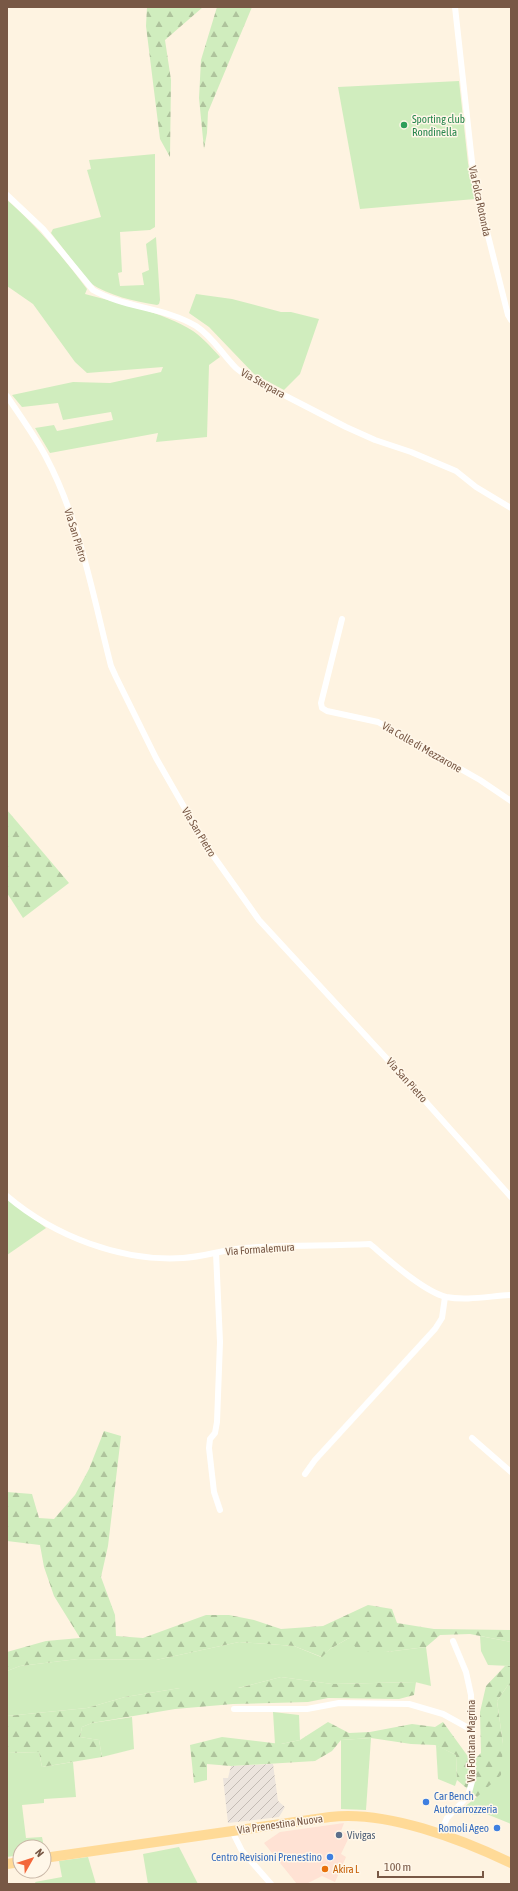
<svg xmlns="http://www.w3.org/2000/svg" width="518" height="1891" viewBox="0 0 518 1891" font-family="'Asap Condensed',sans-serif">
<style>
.commercial{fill:#ffe2d4}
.industrial{fill:url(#industrial-furrows)}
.grass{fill:#d0edbe}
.forest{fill:url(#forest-firs)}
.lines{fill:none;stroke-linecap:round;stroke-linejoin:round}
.minor{stroke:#fff;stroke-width:6}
.primary{stroke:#ffda97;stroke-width:10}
.leisure-dot{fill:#2e9e5b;stroke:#fff7e9;stroke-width:1.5}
.shop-dot{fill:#3f7fe0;stroke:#fff7e9;stroke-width:1.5}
.service-dot{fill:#5c6f8a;stroke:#fff7e9;stroke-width:1.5}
.food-dot{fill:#e8710a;stroke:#fff7e9;stroke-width:1.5}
.labels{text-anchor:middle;stroke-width:3;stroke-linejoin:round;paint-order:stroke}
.leisure-label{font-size:11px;fill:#27864d;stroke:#fff7e9;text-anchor:start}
.street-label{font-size:11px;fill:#785845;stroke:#fff7e9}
.shop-label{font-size:11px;fill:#366cbe;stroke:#fff7e9;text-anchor:end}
.service-label{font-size:11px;fill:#4e5e75;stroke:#fff7e9;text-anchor:start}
.food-label{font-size:11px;fill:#c56008;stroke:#fff7e9;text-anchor:start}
</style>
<defs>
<pattern id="industrial-furrows" width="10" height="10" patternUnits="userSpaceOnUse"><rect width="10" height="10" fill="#ece4dd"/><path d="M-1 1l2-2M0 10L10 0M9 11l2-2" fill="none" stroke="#c4bcb5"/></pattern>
<pattern id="forest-firs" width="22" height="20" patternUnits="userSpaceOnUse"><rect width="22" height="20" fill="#d0edbe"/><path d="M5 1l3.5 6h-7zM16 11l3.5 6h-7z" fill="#aec39c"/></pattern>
</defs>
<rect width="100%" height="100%" fill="#fef3e1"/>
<path class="commercial" d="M344,1823L341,1831L350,1835L341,1854L346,1857L335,1882L322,1876L306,1884H297L264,1843L280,1832Z"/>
<path class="industrial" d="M273,1764L278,1801L285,1807L279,1817L228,1823L223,1778H228L231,1766Z"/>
<g class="grass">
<path d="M459,81L468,163L475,199L360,209L338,87Z"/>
<path d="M155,154V227L150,230L120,232L122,272L118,273L120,286L144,285L142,273L149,270L146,244L156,237L160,300L159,304L157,305C134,301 109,296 90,283L51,233L53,229L101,217L87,170L91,169L89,160Z"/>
<path d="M7,200C38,227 63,257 87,289L85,294C119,303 163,312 193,331C203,338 212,348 220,357L209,365L207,437L156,442L158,433L50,453L35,428L54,425L57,431L113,420L111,412L63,420L58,403L22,407L12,395L73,382L110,383L161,372L163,367L87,373L75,362L33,304L7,286Z"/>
<path d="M196,294L232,299L281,312H291L319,319L300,374L284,390L254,374L209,327L189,313Z"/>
<path d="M7,1198L46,1228L7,1255Z"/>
<path d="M480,1636L511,1642V1666L488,1665L481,1651Z"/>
<path d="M349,1638L386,1652L426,1647L431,1686L415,1682L332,1684L281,1677L238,1688H180L125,1697L87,1708L7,1716V1671L20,1666L78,1659L156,1660L239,1642L294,1646L321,1657L330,1649Z"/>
<path d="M508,1685L511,1686V1824L484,1813L476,1815L459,1811L477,1797L503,1744L497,1701Z"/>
<path d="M273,1712L299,1715L300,1740L281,1744H275Z"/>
<path d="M132,1717L134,1749L102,1757L99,1740L80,1737L82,1727L92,1723Z"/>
<path d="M371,1738L366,1810L341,1809V1740Z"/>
<path d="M436,1745L456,1755L457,1780L455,1786L438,1779Z"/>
<path d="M39,1752L42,1767L73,1762L76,1797L44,1799V1803L22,1805L26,1838L42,1837L44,1847H20V1855L7,1857V1753Z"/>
<path d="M179,1847L198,1884H148L143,1854Z"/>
<path d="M88,1857L96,1884H36L35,1882L62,1877L59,1861Z"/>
</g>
<g class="forest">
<path d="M147,7H203L165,40L171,80L170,157L160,139L146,26Z"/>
<path d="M217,7H252L208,112L207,133L204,149L199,98L201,60Z"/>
<path d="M7,810L69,883L23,918L7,893Z"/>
<path d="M104,1431L121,1436L108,1546L101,1577L115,1615L116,1636L143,1638L206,1615H229L254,1620L281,1629L323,1626L368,1605L392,1609L397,1623L434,1629L511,1630V1642L470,1634L440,1635L426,1647L386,1652L358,1651L349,1638L330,1649L322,1657L294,1646L239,1642L156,1660L78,1659L20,1666L7,1671V1652L46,1641L80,1638L54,1596L44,1567L40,1545L7,1541V1492L32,1494L39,1518L54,1519L75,1495L89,1469Z"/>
<path d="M505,1666H511V1686L508,1685L497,1701L503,1744L501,1775L477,1797L457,1780L456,1755L435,1745L411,1744L371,1738L341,1740L332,1751L315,1761L231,1766L207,1764V1780L194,1783L190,1745L222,1737L281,1744L300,1740L328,1722L349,1733L370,1732L412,1724L435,1727L443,1722L472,1762L481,1753L480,1712L486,1686Z"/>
<path d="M281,1677L332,1684L416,1682L414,1695L399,1699L328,1698L308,1702L233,1704L175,1709L92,1723L82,1727L80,1737L99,1740L102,1757L42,1767L39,1752L7,1753V1716L87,1708L125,1697L180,1688H239Z"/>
</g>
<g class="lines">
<g class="minor">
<path d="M455,7L474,180L508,315L511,320"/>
<path d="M7,195L43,229L93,290C124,308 164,307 196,326C213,337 222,354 236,368C240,372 246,375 251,378L346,427L375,440L411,452L456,471L476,487L511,508"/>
<path d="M7,396C20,416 35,436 46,457C80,521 93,596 111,666L116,677L156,758L207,847L259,920L401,1074L511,1197"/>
<path d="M342,619L321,703L322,708L327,711L378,722L480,780L511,801"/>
<path d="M7,1196C54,1236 121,1262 183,1258C203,1257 223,1250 243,1248C285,1245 328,1246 370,1244C389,1260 423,1291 446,1297C467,1301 490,1296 511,1295"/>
<path d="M216,1253L220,1342L217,1422L215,1433L210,1439L209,1448L214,1492L220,1510"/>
<path d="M472,1438L511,1472"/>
<path d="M305,1474L315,1460L435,1329L442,1318L445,1297"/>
<path d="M234,1709H307L339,1703L409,1704L443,1714L472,1730"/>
<path d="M232,1831L242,1851L271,1884"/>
<path d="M440,1835L447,1818L468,1796L473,1778L471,1695L466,1672L453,1641"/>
</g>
<g class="primary">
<path d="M44,1858L330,1817C386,1810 461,1839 511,1863"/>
<path d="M7,1864L20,1862"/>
</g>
</g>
<circle class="leisure-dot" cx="404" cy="125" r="4"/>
<g class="shop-dot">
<circle cx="426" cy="1802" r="4"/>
<circle cx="497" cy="1828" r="4"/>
<circle cx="330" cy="1857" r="4"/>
</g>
<circle class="service-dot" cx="339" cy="1835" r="4"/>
<circle class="food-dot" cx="325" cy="1869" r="4"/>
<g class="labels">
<g class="leisure-label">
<text x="412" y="123">Sporting club<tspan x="412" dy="13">Rondinella</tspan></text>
</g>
<g class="street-label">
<text transform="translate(480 201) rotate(78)" y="4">Via Folca Rotonda</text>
<text transform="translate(263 383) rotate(29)" y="4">Via Sterpara</text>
<text transform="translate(76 535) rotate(73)" y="4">Via San Pietro</text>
<text transform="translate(422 747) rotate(30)" y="4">Via Colle di Mezzarone</text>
<text transform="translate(199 832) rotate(59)" y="4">Via San Pietro</text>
<text transform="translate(407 1080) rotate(48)" y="4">Via San Pietro</text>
<text transform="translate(260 1249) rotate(-4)" y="4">Via Formalemura</text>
<text transform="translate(471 1741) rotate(-90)" y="4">Via Fontana Magrina</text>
<text transform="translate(280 1824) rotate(-8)" y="4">Via Prenestina Nuova</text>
</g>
<g class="shop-label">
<text x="434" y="1800" text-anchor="start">Car Bench<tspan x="434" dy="13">Autocarrozzeria</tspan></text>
<text x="489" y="1832">Romoli Ageo</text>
<text x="322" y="1861">Centro Revisioni Prenestino</text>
</g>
<g class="service-label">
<text x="347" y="1839">Vivigas</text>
</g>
<g class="food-label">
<text x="333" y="1873">Akira L</text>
</g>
</g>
<rect width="518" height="1891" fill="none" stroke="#785845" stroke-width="16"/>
<g transform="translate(32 1859) rotate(51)"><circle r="19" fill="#fff7e9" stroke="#c9b7a7"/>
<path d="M0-3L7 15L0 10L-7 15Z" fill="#f3673b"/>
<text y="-6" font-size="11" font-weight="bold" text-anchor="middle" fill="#785845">N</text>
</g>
<path d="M378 1871v6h105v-6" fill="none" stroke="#785845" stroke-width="2"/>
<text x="384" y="1871" font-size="12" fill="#785845" stroke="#fff7e9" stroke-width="3" paint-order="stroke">100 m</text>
</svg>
